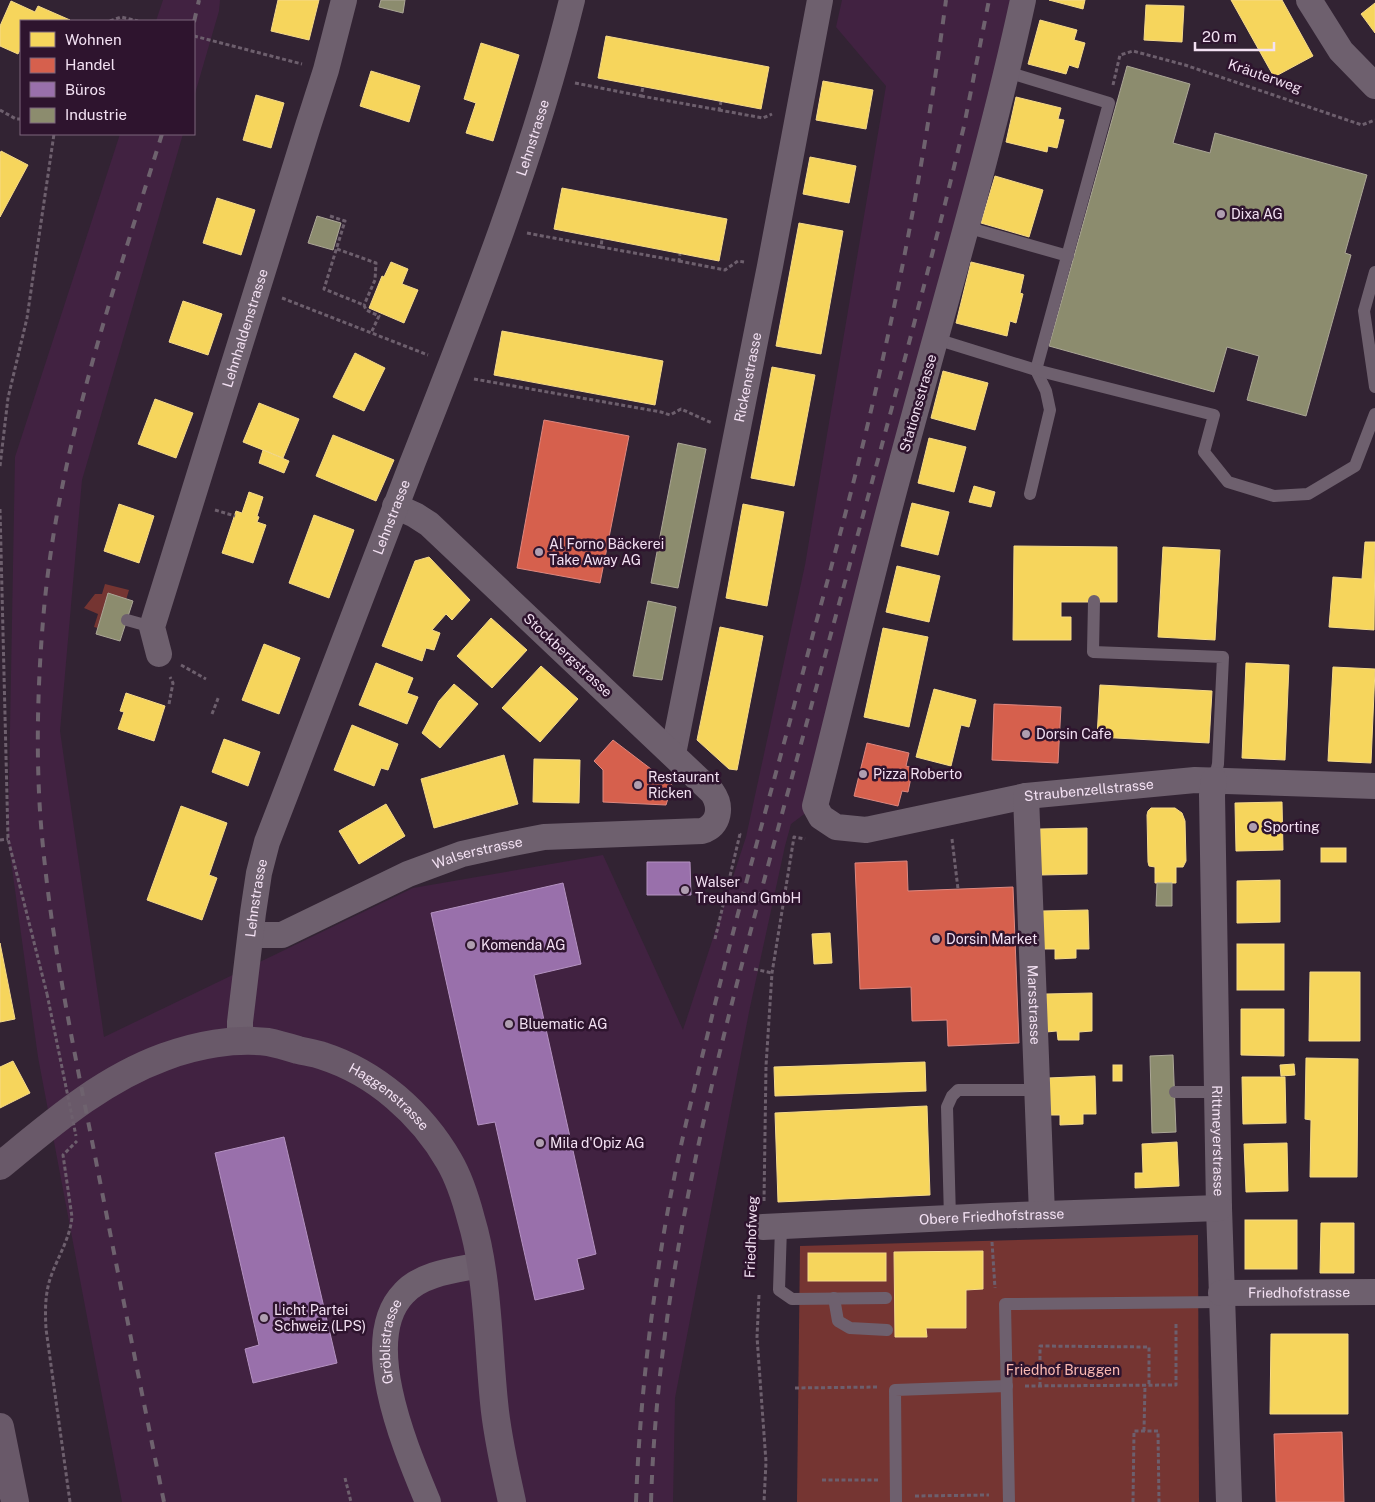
<svg xmlns="http://www.w3.org/2000/svg" width="1375" height="1502" viewBox="0 0 1375 1502" font-family="'Public Sans',sans-serif">
<style>
.built{fill:#412241}
.green{fill:#753532}
.homes{fill:#f6d55c;stroke:#f5d989}
.shops{fill:#d6604d;stroke:#df877f}
.offices{fill:#9970ab;stroke:#b492c1}
.industry{fill:#8c8c6e;stroke:#aba696}
.lines{fill:none;stroke-linecap:round;stroke-linejoin:round}
.path{stroke:#6d5f6d;stroke-width:3;stroke-dasharray:4 2.5;stroke-linecap:butt}
.lane{stroke:#6e606e;stroke-width:12}
.street{stroke:#6e606e;stroke-width:26}
.secondary{stroke:#695969;stroke-width:28}
.rail{stroke:#6e626e;stroke-width:4;stroke-dasharray:9 9;stroke-linecap:butt}
.path-bridge{stroke:#6d5f6d;stroke-width:3;stroke-dasharray:4 2.5;stroke-linecap:butt}
.poi-dot{fill:#af9eb0;stroke:#2e142e;stroke-width:2}
.labels{text-anchor:middle;stroke-width:5;stroke-linejoin:round;paint-order:stroke}
.street-label{font-size:14px;fill:#f3e1f3;stroke:#2e142e}
.poi-label{font-size:14px;fill:#f3e1f3;stroke:#2e142e;text-anchor:start}
.park-label{font-size:14px;fill:#fbbab3;stroke:#2e142e}
</style>
<rect width="100%" height="100%" fill="#322333"/>
<g class="built">
<path d="M163,0H220L219,11L194,97V21H156Z"/>
<path d="M842,0H1023L815,806L791,824L785,846L749,1012L675,1398L673,1502H122L38,1057L8,839L15,457L120,134H183L82,480L60,731L104,1037L413,888L603,855L683,1030L746,837L805,565L886,86L836,27Z"/>
</g>
<g class="green">
<path d="M105,584L129,590L116,633L94,627L98,614L84,608L95,594H102Z"/>
<path d="M1198,1235L1199,1502H797L800,1246Z"/>
</g>
<g class="homes">
<path d="M278,0H319L309,40L271,31Z"/>
<path d="M1049,0H1085L1083,9Z"/>
<path d="M1231,0H1282L1313,56L1274,77Z"/>
<path d="M11,1L35,12L38,6L70,20L21,21V48L18,54L0,46V26Z"/>
<path d="M1375,3V33L1361,14Z"/>
<path d="M1146,5L1184,6L1182,42L1144,40Z"/>
<path d="M1040,20L1077,30L1074,40L1085,43L1078,68L1069,65L1066,74L1028,64Z"/>
<path d="M606,36L769,67L761,109L598,78Z"/>
<path d="M481,43L519,55L493,141L466,133L476,103L464,99Z"/>
<path d="M371,71L420,86L409,122L360,106Z"/>
<path d="M823,81L873,90L866,129L816,120Z"/>
<path d="M256,95L284,103L271,148L243,140Z"/>
<path d="M1016,97L1061,108L1058,119L1064,120L1057,148L1048,146L1047,152L1006,142Z"/>
<path d="M1,151L28,165L0,217V154Z"/>
<path d="M810,157L856,166L849,203L803,194Z"/>
<path d="M995,176L1043,190L1029,237L981,223Z"/>
<path d="M562,188L727,219L719,261L554,229Z"/>
<path d="M217,198L255,210L241,255L203,243Z"/>
<path d="M799,223L843,231L821,354L776,346Z"/>
<path d="M391,262L408,269L402,284L418,290L404,323L369,308L382,276L384,277Z"/>
<path d="M971,262L1024,275L1020,293L1023,294L1016,323L1010,321L1007,336L956,323Z"/>
<path d="M183,301L222,314L208,355L169,342Z"/>
<path d="M502,331L663,361L655,405L494,375Z"/>
<path d="M355,353L385,368L364,411L333,397Z"/>
<path d="M772,367L815,375L794,486L751,478Z"/>
<path d="M943,371L988,383L975,430L931,418Z"/>
<path d="M155,399L193,413L176,458L138,444Z"/>
<path d="M259,403L299,419L283,458L243,442Z"/>
<path d="M333,435L394,460L376,501L316,476Z"/>
<path d="M929,438L966,447L954,492L918,483Z"/>
<path d="M263,450L289,461L284,473L259,463Z"/>
<path d="M974,486L995,492L991,507L969,502Z"/>
<path d="M249,492L263,497L257,516L259,517L257,522L266,525L253,563L222,553L236,511L242,513Z"/>
<path d="M912,503L949,512L938,555L901,546Z"/>
<path d="M119,504L154,516L139,563L104,551Z"/>
<path d="M743,504L784,512L767,606L726,598Z"/>
<path d="M314,515L354,530L329,598L289,583Z"/>
<path d="M1365,542H1375L1374,630L1329,627L1333,577L1362,579Z"/>
<path d="M1014,546L1117,547V602H1061V617H1071V640H1013Z"/>
<path d="M1163,547L1220,550L1215,640L1158,637Z"/>
<path d="M429,557L470,600L452,620L446,614L432,630L440,633L434,650L426,648L422,661L382,646L415,561Z"/>
<path d="M897,566L940,576L929,622L886,612Z"/>
<path d="M491,618L527,650L492,688L457,656Z"/>
<path d="M720,627L763,636L737,770L729,769L697,740Z"/>
<path d="M883,628L928,637L909,727L864,717Z"/>
<path d="M264,644L300,658L279,714L242,700Z"/>
<path d="M376,663L413,678L407,693L418,697L407,724L359,705Z"/>
<path d="M1246,663L1289,665L1285,760L1242,758Z"/>
<path d="M541,666L578,699L540,742L502,708Z"/>
<path d="M1333,667L1375,669L1371,763L1328,761Z"/>
<path d="M454,684L478,704L440,748L422,733L439,701Z"/>
<path d="M1100,685L1212,691L1209,743L1097,737Z"/>
<path d="M934,689L976,700L969,727L961,725L951,766L916,757Z"/>
<path d="M126,693L165,706L154,741L118,729L124,712L120,711Z"/>
<path d="M352,725L398,744L388,770L381,768L374,786L334,770Z"/>
<path d="M224,739L260,752L248,786L212,772Z"/>
<path d="M504,755L518,804L434,828L421,779Z"/>
<path d="M534,759L580,760L579,803L533,802Z"/>
<path d="M1282,802L1283,850L1236,851L1235,803Z"/>
<path d="M386,804L405,836L359,864L339,831Z"/>
<path d="M181,806L227,823L209,875L217,878L202,920L147,900Z"/>
<path d="M1151,808H1175L1182,813L1185,821L1186,861L1183,867H1176V883H1155V867L1149,866L1148,862L1147,815L1148,811Z"/>
<path d="M1087,828V874L1040,875V829Z"/>
<rect x="1321" y="848" width="25" height="14"/>
<path d="M1280,880V922L1237,923V881Z"/>
<path d="M1088,910L1089,949H1076V958L1055,959V949H1044L1042,911Z"/>
<path d="M830,933L832,963L814,964L812,934Z"/>
<path d="M0,943L15,1019L0,1022Z"/>
<rect x="1237" y="944" width="47" height="46"/>
<path d="M1310,972H1360V1041H1309Z"/>
<path d="M1092,993V1031L1079,1032V1040H1058L1057,1031L1046,1032V994Z"/>
<path d="M1241,1009H1284V1056L1241,1055Z"/>
<path d="M1306,1058L1358,1059L1357,1177H1310L1311,1120L1305,1119Z"/>
<path d="M13,1061L30,1093L0,1108V1067Z"/>
<path d="M925,1062L926,1091L775,1096L774,1067Z"/>
<path d="M1294,1064L1295,1075L1281,1076L1280,1065Z"/>
<rect x="1113" y="1065" width="9" height="16"/>
<path d="M1095,1076L1096,1114H1083V1124L1060,1125V1115H1049L1048,1078Z"/>
<path d="M1242,1077H1285L1286,1123L1243,1124Z"/>
<path d="M927,1106L930,1195L778,1202L775,1113Z"/>
<path d="M1177,1142L1179,1186L1135,1188V1173H1143L1142,1144Z"/>
<path d="M1287,1143L1288,1191L1246,1192L1244,1144Z"/>
<rect x="1245" y="1220" width="52" height="49"/>
<path d="M1321,1223H1354V1273H1320Z"/>
<path d="M983,1251V1289L966,1290V1328H926L927,1337H895L894,1252Z"/>
<rect x="808" y="1253" width="78" height="28"/>
<path d="M1271,1334H1348V1414H1270Z"/>
</g>
<g class="shops">
<path d="M544,420L629,436L600,583L517,568Z"/>
<path d="M994,704L1061,707L1058,763L992,760Z"/>
<path d="M613,740L672,785L666,805L603,802V770L594,761Z"/>
<path d="M867,743L909,753L906,766L913,768L908,792L902,791L898,806L854,796Z"/>
<path d="M907,861L908,891L1013,887L1019,1043L948,1046L947,1020L912,1021L911,987L860,989L855,863Z"/>
<path d="M1342,1432L1344,1502H1276L1274,1434Z"/>
</g>
<g class="offices">
<path d="M647,862H690L691,895H647Z"/>
<path d="M563,883L581,964L534,975L596,1254L577,1259L584,1289L535,1300L495,1122L478,1125L431,913Z"/>
<path d="M284,1137L337,1363L253,1383L245,1349L259,1345L215,1153Z"/>
</g>
<g class="industry">
<path d="M381,0H405L403,13L379,7Z"/>
<path d="M1127,66L1190,84L1173,143L1210,153L1215,133L1367,175L1345,253L1351,255L1306,416L1247,400L1259,356L1227,347L1214,392L1049,346Z"/>
<path d="M317,216L341,223L333,250L308,243Z"/>
<path d="M678,443L706,449L678,588L651,583Z"/>
<path d="M108,593L133,601L120,641L96,634Z"/>
<path d="M648,601L676,607L662,680L633,676Z"/>
<path d="M1157,883H1172V906H1156Z"/>
<path d="M1173,1055L1176,1132L1152,1133L1150,1056Z"/>
</g>
<g class="lines">
<g class="path">
<path d="M110,21L121,17L138,21"/>
<path d="M194,36L302,64"/>
<path d="M575,83L641,96L643,87"/>
<path d="M1113,85L1120,55L1133,51L1185,65L1362,125L1375,120"/>
<path d="M641,96L719,110L721,102"/>
<path d="M0,110L16,119H21"/>
<path d="M719,110L763,118L772,114"/>
<path d="M330,216L345,221L324,289L364,305L366,310L379,316L371,333"/>
<path d="M527,233L601,247L602,239"/>
<path d="M601,247L679,261L680,254"/>
<path d="M337,249L376,263L375,280L364,305"/>
<path d="M679,261L725,270L738,261L744,262"/>
<path d="M282,298L428,355"/>
<path d="M474,379L661,412L670,415L681,409L712,423"/>
<path d="M0,466L8,398L27,318L54,134"/>
<path d="M0,509L8,839L47,994"/>
<path d="M215,510L235,516"/>
<path d="M181,665L206,679"/>
<path d="M169,704L173,683L170,677"/>
<path d="M212,714L219,696"/>
<path d="M952,839L958,889"/>
<path d="M0,840L8,839"/>
<path d="M715,939L740,834L738,833"/>
<path d="M754,969L772,973"/>
<path d="M764,1201L766,1066L772,973L794,837L805,839"/>
<path d="M992,1242L995,1288"/>
<path d="M759,1295L757,1337L766,1462L764,1502"/>
<path d="M1025,1386L1176,1385V1322"/>
<path d="M1040,1386V1346L1149,1347V1385"/>
<path d="M795,1388L877,1387"/>
<path d="M1144,1431L1145,1385"/>
<path d="M345,1478L351,1502"/>
<path d="M822,1480H878"/>
<path d="M915,1496L989,1495"/>
<path d="M70,1502L46,1329C45,1312 45,1295 50,1279C57,1258 70,1239 72,1217L63,1155L77,1141"/>
<path d="M1133,1502L1134,1431H1158L1159,1502"/>
</g>
<g class="lane">
<path d="M1007,72L1109,103L1036,370L1046,391L1050,410L1030,494"/>
<path d="M966,227L1068,256"/>
<path d="M1375,272L1364,311L1375,387"/>
<path d="M936,339L1036,370L1214,415L1204,452L1228,482L1274,496L1308,494L1355,466L1375,414"/>
<path d="M1094,601L1093,652L1223,657L1218,764L1214,780"/>
<path d="M127,620L152,627"/>
<path d="M1175,1092H1217"/>
<path d="M950,1218L947,1107L952,1096L958,1090H1036"/>
<path d="M781,1227L779,1290L792,1299L886,1298"/>
<path d="M834,1298L838,1321L850,1328L887,1330"/>
<path d="M896,1502L895,1390L1007,1386"/>
<path d="M1009,1502L1005,1304L1222,1302"/>
</g>
<g class="street">
<path id="s1" d="M1023,0C989,157 942,310 901,465C870,578 844,693 815,806L821,817L836,827L866,830L1026,796L1195,780L1375,786"/>
<path d="M1309,0L1341,51L1375,86"/>
<path id="s2" d="M159,654L152,627L308,126L326,70L344,0"/>
<path id="s3" d="M673,754L770,266L820,0"/>
<path id="s4" d="M1214,780L1212,795L1219,1208L1229,1502"/>
<path id="s5" d="M1026,796L1042,1214"/>
<path id="s6" d="M251,935H282L408,874L462,854L503,845L544,837L702,831C720,825 722,806 712,792L429,524L415,515L395,506"/>
<path id="s7" d="M240,1041V1022L253,913L259,873L267,842C316,716 363,589 412,464C472,312 533,159 572,0"/>
<path id="s8" d="M763,1227L991,1216L1219,1208"/>
<path id="s9" d="M1221,1293L1375,1292"/>
<path id="s10" d="M428,1502C407,1451 358,1340 404,1293C422,1273 456,1270 481,1265"/>
</g>
<g class="secondary">
<path id="s11" d="M0,1166C51,1124 101,1080 164,1057C196,1045 234,1038 268,1042C278,1044 288,1047 298,1050C306,1052 315,1053 323,1056C376,1073 422,1114 449,1161C459,1178 466,1200 471,1219C488,1275 488,1343 494,1402C497,1436 505,1469 512,1502"/>
<path d="M0,1427L15,1502"/>
</g>
<g class="rail">
<path d="M194,22L199,0"/>
<path d="M162,134C114,289 59,446 44,609C37,688 35,769 43,847C53,950 74,1050 94,1151C117,1268 140,1385 164,1502"/>
<path d="M636,1502C639,1422 647,1343 659,1264C670,1188 688,1112 707,1037C739,902 778,769 813,634C836,550 859,465 878,380C907,254 929,128 946,0"/>
<path d="M651,1502C658,1271 719,1048 779,825C835,618 892,412 945,204L964,126L989,0"/>
</g>
<path class="path-bridge" d="M47,994L76,1136"/>
</g>
<g class="poi-dot">
<circle cx="1221" cy="214" r="5"/>
<circle cx="539" cy="552" r="5"/>
<circle cx="1026" cy="734" r="5"/>
<circle cx="863" cy="774" r="5"/>
<circle cx="638" cy="785" r="5"/>
<circle cx="1253" cy="827" r="5"/>
<circle cx="685" cy="890" r="5"/>
<circle cx="936" cy="939" r="5"/>
<circle cx="471" cy="945" r="5"/>
<circle cx="509" cy="1024" r="5"/>
<circle cx="540" cy="1143" r="5"/>
<circle cx="264" cy="1318" r="5"/>
</g>
<g class="labels">
<g class="street-label">
<text transform="translate(1265 76) rotate(19)" y="5">Kräuterweg</text>
<text dy="5" stroke="none"><textPath href="#s7" startOffset="954">Lehnstrasse</textPath></text>
<text dy="5" stroke="none"><textPath href="#s2" startOffset="341">Lehnhaldenstrasse</textPath></text>
<text dy="5" stroke="none"><textPath href="#s3" startOffset="384">Rickenstrasse</textPath></text>
<text transform="translate(918 403) rotate(-74)" y="5">Stationsstrasse</text>
<text dy="5" stroke="none"><textPath href="#s7" startOffset="549">Lehnstrasse</textPath></text>
<text transform="translate(568 655) rotate(43)" y="5">Stockbergstrasse</text>
<text dy="5" stroke="none"><textPath href="#s1" startOffset="1120">Straubenzellstrasse</textPath></text>
<text dy="5" stroke="none"><textPath href="#s6" startOffset="244">Walserstrasse</textPath></text>
<text dy="5" stroke="none"><textPath href="#s7" startOffset="144">Lehnstrasse</textPath></text>
<text dy="5" stroke="none"><textPath href="#s5" startOffset="209">Marsstrasse</textPath></text>
<text dy="5" stroke="none"><textPath href="#s11" startOffset="439">Haggenstrasse</textPath></text>
<text dy="5" stroke="none"><textPath href="#s4" startOffset="361">Rittmeyerstrasse</textPath></text>
<text dy="5" stroke="none"><textPath href="#s8" startOffset="229">Obere Friedhofstrasse</textPath></text>
<text transform="translate(751 1237) rotate(-88)" y="5">Friedhofweg</text>
<text dy="5" stroke="none"><textPath href="#s9" startOffset="78">Friedhofstrasse</textPath></text>
<text dy="5" stroke="none"><textPath href="#s10" startOffset="168">Gröblistrasse</textPath></text>
</g>
<g class="poi-label">
<text x="1231" y="219">Dixa AG</text>
<text x="549" y="549">Al Forno Bäckerei<tspan x="549" dy="16">Take Away AG</tspan></text>
<text x="1036" y="739">Dorsin Cafe</text>
<text x="873" y="779">Pizza Roberto</text>
<text x="648" y="782">Restaurant<tspan x="648" dy="16">Ricken</tspan></text>
<text x="1263" y="832">Sporting</text>
<text x="695" y="887">Walser<tspan x="695" dy="16">Treuhand GmbH</tspan></text>
<text x="946" y="944">Dorsin Market</text>
<text x="481" y="950">Komenda AG</text>
<text x="519" y="1029">Bluematic AG</text>
<text x="550" y="1148">Mila d'Opiz AG</text>
<text x="274" y="1315">Licht Partei<tspan x="274" dy="16">Schweiz (LPS)</tspan></text>
</g>
<g class="park-label">
<text x="1063" y="1375">Friedhof Bruggen</text>
</g>
</g>
<rect x="20" y="20" width="175" height="115" fill="#2e142e" stroke="#7d667d"/>
<rect x="30" y="32" width="25" height="15" fill="#f6d55c" stroke="#7d667d"/>
<text x="65" y="45" font-size="15" fill="#f3e1f3">Wohnen</text>
<rect x="30" y="58" width="25" height="15" fill="#d6604d" stroke="#7d667d"/>
<text x="65" y="70" font-size="15" fill="#f3e1f3">Handel</text>
<rect x="30" y="82" width="25" height="15" fill="#9970ab" stroke="#7d667d"/>
<text x="65" y="95" font-size="15" fill="#f3e1f3">Büros</text>
<rect x="30" y="108" width="25" height="15" fill="#8c8c6e" stroke="#7d667d"/>
<text x="65" y="120" font-size="15" fill="#f3e1f3">Industrie</text>
<path d="M1195 42v8h79v-8" fill="none" stroke="#f3e1f3" stroke-width="2.5"/>
<text x="1202" y="42" font-size="15" fill="#f3e1f3" stroke="#2e142e" stroke-width="4" paint-order="stroke">20 m</text>
</svg>
